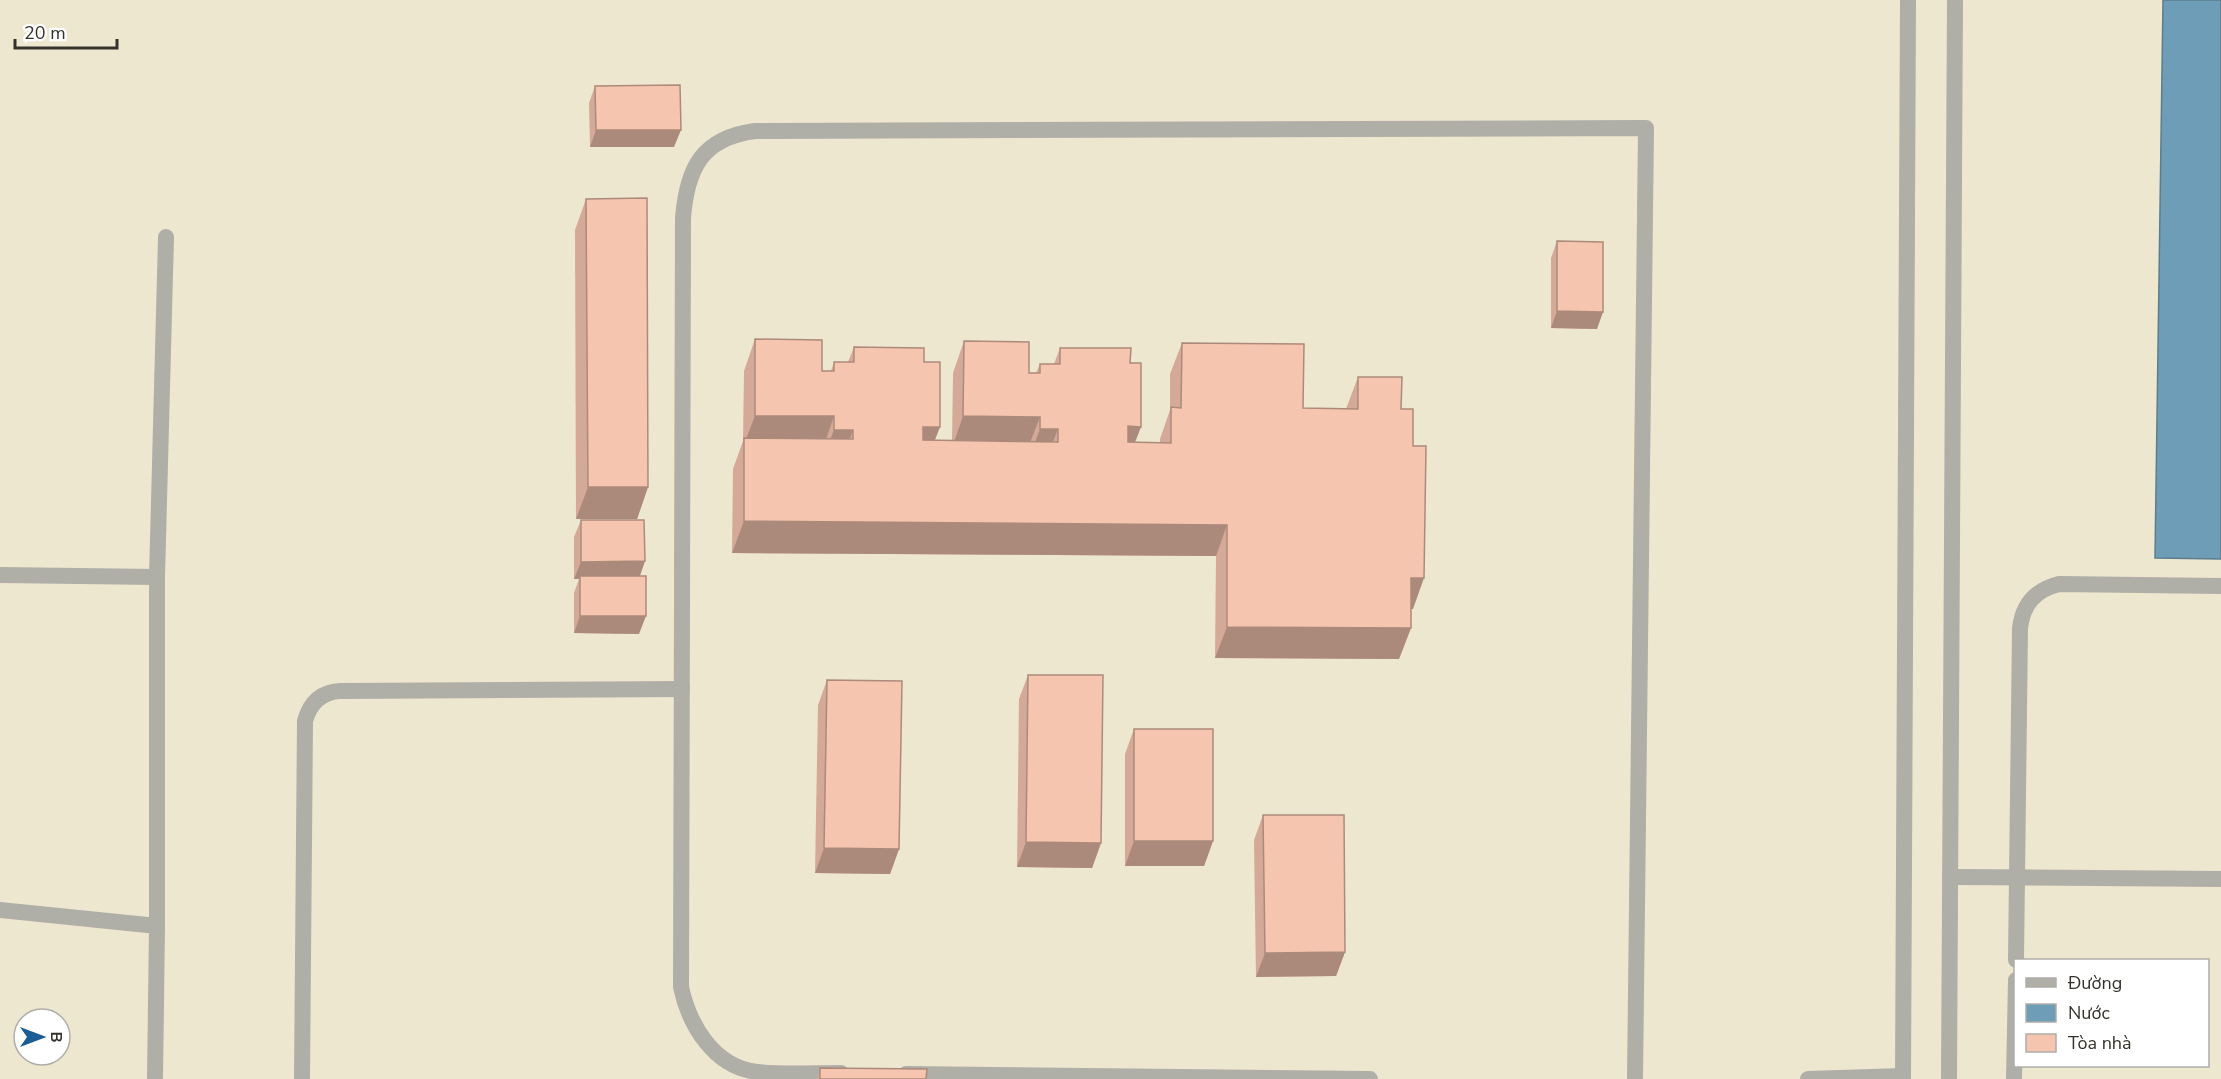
<svg xmlns="http://www.w3.org/2000/svg" width="2221" height="1079" viewBox="0 0 2221 1079" font-family="'Nunito Sans',sans-serif">
<style>
.built{fill:#eee7cf;fill-rule:evenodd}
.water{fill:#6e9db7;stroke:#5d7d8d;stroke-width:1.5}
.lines{fill:none;stroke-linecap:round;stroke-linejoin:round}
.service{stroke:#afaea7;stroke-width:16}
.tertiary{stroke:#afaea7;stroke-width:16}
.wall{fill:#d4a997}
.shaded-wall{fill:#ac8a7b}
.building{fill:#f6c5b0;stroke:#ac8a7b;stroke-width:1.5}
</style>
<rect width="100%" height="100%" fill="#f8f3e2"/>
<path class="built" d="M0,0H2221V1079H0ZM2016,960H2208V1066H2016ZM24,1019H60V1055H24Z"/>
<path class="water" d="M2163,0H2221V559L2155,558Z"/>
<g class="lines">
<g class="service">
<path d="M0,575L157,577"/>
<path d="M1950,877L2221,879"/>
<path d="M0,910L157,926L155,1079"/>
<path d="M157,926V577L166,237"/>
<path d="M2016,960L2020,628C2023,604 2035,590 2059,584L2221,586"/>
<path d="M841,1073C813,1073 784,1075 757,1072C714,1067 689,1025 681,987L683,218C687,168 702,138 755,131L1646,128L1635,1079"/>
<path d="M906,1074L1370,1079"/>
<path d="M302,1079L305,721C310,703 321,692 340,691L682,689"/>
<path d="M1808,1079L1903,1076"/>
<path d="M2014,1079L2016,980"/>
</g>
<g class="tertiary">
<path d="M1903,1079L1908,0"/>
<path d="M1949,1079L1955,0"/>
</g>
</g>
<g class="wall">
<path d="M595,86L674,147H590L589,103Z"/>
<path d="M586,199L648,487L637,519H576L575,230Z"/>
<path d="M1557,241L1597,329L1551,328V258Z"/>
<path d="M755,339L822,371H831L834,362H848L854,347L924,362L935,440L952,441L953,373L964,341L1029,373H1036L1040,364H1054L1060,348L1130,363L1135,443H1160V439L1170,410V374L1182,343L1303,408L1346,409L1358,377L1401,409L1413,609H1411V628L1399,659L1215,658L1216,556L732,553L733,469L743,441L744,371Z"/>
<path d="M581,520L645,561L640,576L639,634L574,633V593L579,579H574V537Z"/>
<path d="M1028,675L1101,843L1092,868L1017,867L1019,699Z"/>
<path d="M827,680L899,849L890,874L815,873L818,705Z"/>
<path d="M1134,729L1213,841L1204,866H1125V754Z"/>
<path d="M1263,815L1345,952L1336,976L1256,977L1254,840Z"/>
<path d="M820,1068L926,1079H817Z"/>
</g>
<g class="shaded-wall">
<path d="M596,130H681L674,147H590Z"/>
<path d="M1557,311L1603,312L1597,329L1551,328Z"/>
<path d="M755,416H834L823,448L744,444Z"/>
<path d="M963,416L1040,417L1028,448H952Z"/>
<path d="M1128,426L1141,427L1129,458H1116Z"/>
<path d="M923,427H940L928,458H912Z"/>
<path d="M1040,429H1058L1046,460H1028Z"/>
<path d="M834,430H853L842,461H822Z"/>
<path d="M588,487H648L637,519H576Z"/>
<path d="M744,521L1227,525L1216,556L732,553Z"/>
<path d="M645,561L639,578L580,576L579,579H574L581,562Z"/>
<path d="M1411,578H1424L1413,609H1400Z"/>
<path d="M580,616H646L639,634L574,633Z"/>
<path d="M1227,627L1411,628L1399,659L1215,658Z"/>
<path d="M1134,841H1213L1204,866H1125Z"/>
<path d="M1026,842L1101,843L1092,868L1017,867Z"/>
<path d="M824,848L899,849L890,874L815,873Z"/>
<path d="M1345,952L1336,976L1256,977L1265,953Z"/>
</g>
<g class="building">
<path d="M680,85L681,130H596L595,86Z"/>
<path d="M647,198L648,487H588L586,199Z"/>
<path d="M1557,241L1603,242V312L1557,311Z"/>
<path d="M755,339L822,340V371H834V362H854V347L924,348V362H940V427H923V440L1058,442V429H1040V417L963,416L964,341L1029,342V373H1040V364H1060V348H1131L1130,363H1141V427L1128,426V442L1171,443V407L1181,408L1182,343L1304,344L1303,408L1358,409V377H1402L1401,409H1413V446H1426L1424,578H1411V628L1227,627V525L744,521V438L853,439V430H834V416H755Z"/>
<path d="M581,520H644L645,561L581,562Z"/>
<rect x="580" y="576" width="66" height="40"/>
<path d="M1028,675H1103L1101,843L1026,842Z"/>
<path d="M827,680L902,681L899,849L824,848Z"/>
<rect x="1134" y="729" width="79" height="112"/>
<path d="M1263,815H1344L1345,952L1265,953Z"/>
<path d="M820,1068L927,1069L926,1079H820Z"/>
</g>
<rect x="2014" y="959" width="195" height="108" fill="#ffffff" stroke="#aeadaa" stroke-width="1.5"/>
<rect x="2026" y="978" width="30" height="9" fill="#afaea7" stroke="#aeadaa" stroke-width="1.5"/>
<text x="2068" y="989" font-size="18" fill="#34322b">Đường</text>
<rect x="2026" y="1004" width="30" height="18" fill="#6e9db7" stroke="#aeadaa" stroke-width="1.5"/>
<text x="2068" y="1019" font-size="18" fill="#34322b">Nước</text>
<rect x="2026" y="1034" width="30" height="18" fill="#f6c5b0" stroke="#aeadaa" stroke-width="1.5"/>
<text x="2068" y="1049" font-size="18" fill="#34322b">Tòa nhà</text>
<g transform="translate(42 1037) rotate(90)"><circle r="28" fill="#ffffff" stroke="#aeadaa" stroke-width="1.5"/>
<path d="M0-4.5L10 22L0 15L-10 22Z" fill="#1c5d93"/>
<text y="-9" font-size="16" font-weight="bold" text-anchor="middle" fill="#34322b">B</text>
</g>
<path d="M15 39v9h102v-9" fill="none" stroke="#34322b" stroke-width="3"/>
<text x="24" y="39" font-size="18" fill="#34322b" stroke="#ffffff" stroke-width="4.5" paint-order="stroke">20 m</text>
</svg>
